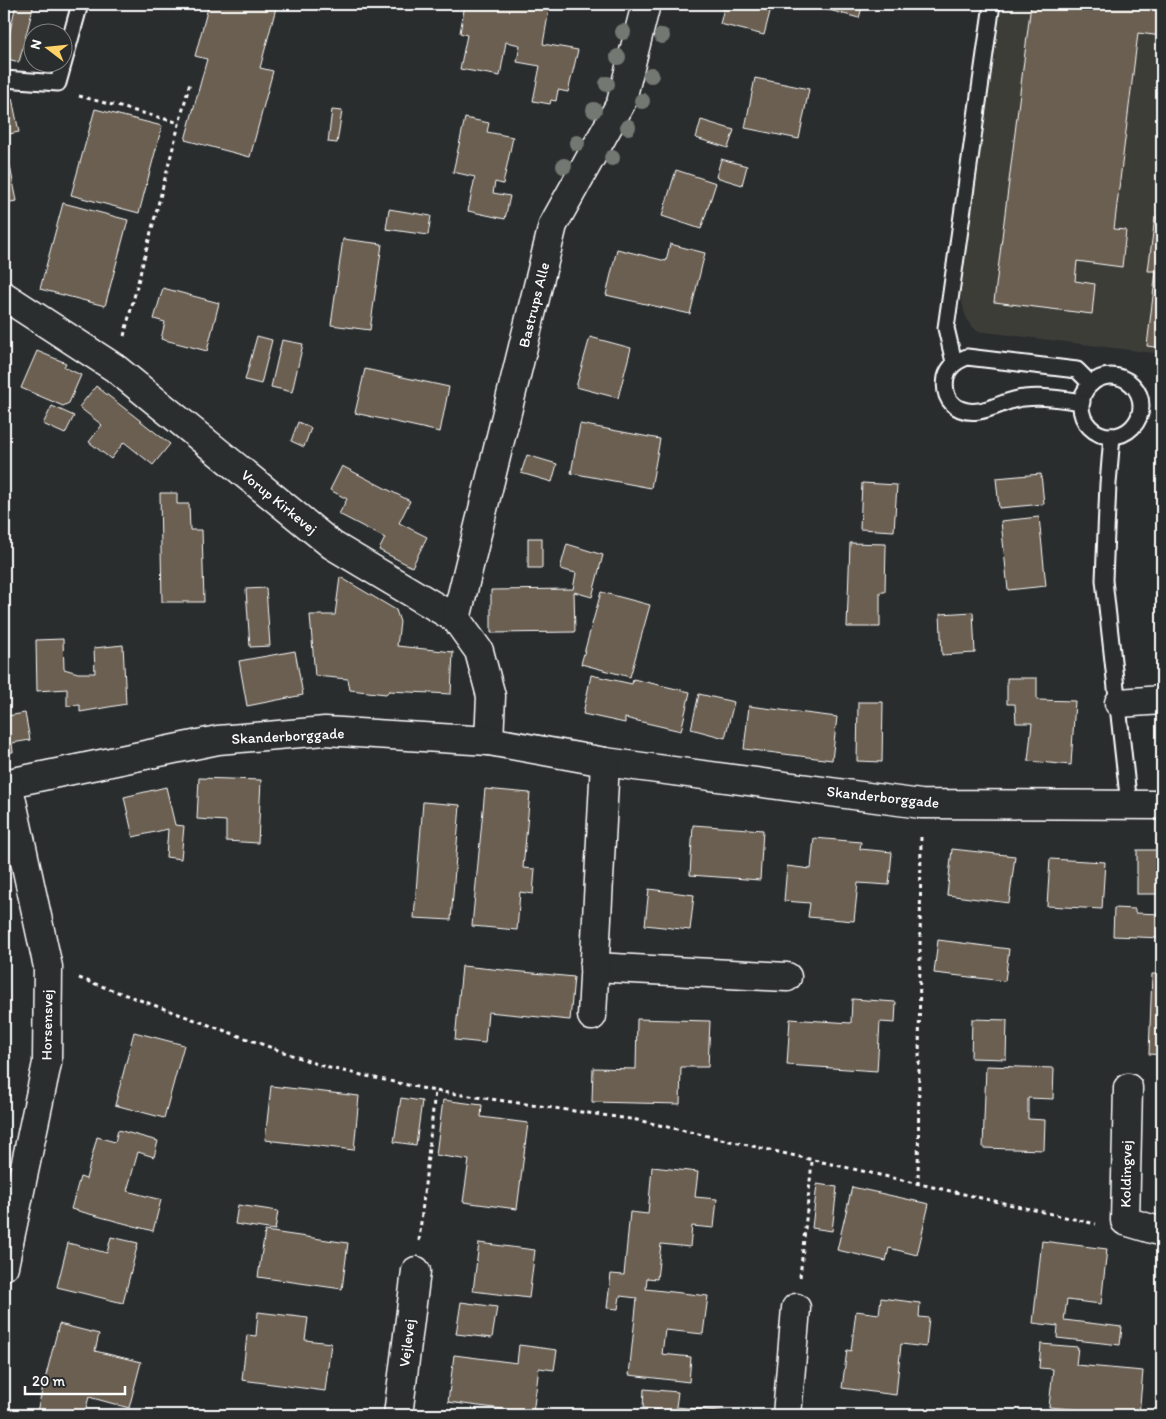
<svg xmlns="http://www.w3.org/2000/svg" width="1166" height="1419" viewBox="0 0 1166 1419" font-family="Itim,sans-serif">
<style>
.built{fill:#3d3c38}
.building{fill:#6a5e51;stroke:#fff}
.lines{fill:none;stroke-linecap:round;stroke-linejoin:round}
.service-casing{stroke:#fff;stroke-width:19}
.minor-casing{stroke:#fff;stroke-width:31}
.path{stroke:#fff;stroke-width:3;stroke-dasharray:4 4;stroke-linecap:butt}
.service{stroke:#2a2d2e;stroke-width:15}
.minor{stroke:#2a2d2e;stroke-width:28}
.tree{fill:#737872}
.labels{text-anchor:middle;stroke-width:4;stroke-linejoin:round;paint-order:stroke}
.street-label{font-size:15px;fill:#fff;stroke:#2a2d2e}
</style>
<rect width="100%" height="100%" fill="#2a2d2e"/>
<filter id="ink" filterUnits="userSpaceOnUse"><feTurbulence type="fractalNoise" baseFrequency=".02" numOctaves="2"/><feDisplacementMap in="SourceGraphic" scale="10" xChannelSelector="R" yChannelSelector="G"/><feConvolveMatrix kernelMatrix="1 2 1 2 8 2 1 2 1" color-interpolation-filters="sRGB"/></filter>
<g filter="url(#ink)">
<path class="built" d="M1002,4H1162V354L977,331L969,323L965,314L960,295Z"/>
<g class="building">
<path d="M16,4H34L19,62L4,58Z"/>
<path d="M209,4H277L260,68L273,71L250,157L185,140L207,59L195,56Z"/>
<path d="M465,4H550L543,44L578,50L568,92L558,90L556,101L551,100L550,104L533,101L540,66L517,62L520,45L506,42L500,76L460,69L467,35L460,33Z"/>
<path d="M725,4H772L764,35L720,24Z"/>
<path d="M814,4H863L859,18L814,6Z"/>
<path d="M1028,4H1162V36L1138,33L1114,229L1126,230L1122,267L1077,261L1075,281L1095,284L1092,314L994,302L1031,4Z"/>
<path d="M755,78L809,89L799,139L745,128Z"/>
<path d="M12,98L19,132L4,135V100Z"/>
<path d="M95,109L162,126L139,213L71,195Z"/>
<path d="M332,110L342,111L337,143L328,142Z"/>
<path d="M465,118L489,123L487,132L513,137L503,184L495,182L493,193L510,196L505,219L468,211L475,177L453,172Z"/>
<path d="M701,120L734,130L728,148L696,138Z"/>
<path d="M5,142L17,201L4,203V143Z"/>
<path d="M721,159L747,166L742,185L716,177Z"/>
<path d="M676,170L716,183L701,229L662,216Z"/>
<path d="M63,203L128,220L105,306L40,289Z"/>
<path d="M389,209L431,216L428,235L386,229Z"/>
<path d="M1155,217L1162,218V348L1147,346L1156,271H1148Z"/>
<path d="M343,239L382,244L370,330L331,325Z"/>
<path d="M670,244L705,253L690,314L606,295L617,249L666,261Z"/>
<path d="M163,288L219,303L207,351L161,339L165,322L154,319Z"/>
<path d="M257,336L272,340L261,384L245,380Z"/>
<path d="M590,337L631,348L618,398L576,387Z"/>
<path d="M282,340L303,344L292,392L271,387Z"/>
<path d="M37,351L66,363L64,367L81,375L69,403L63,406L21,388Z"/>
<path d="M365,369L449,387L440,432L355,413Z"/>
<path d="M96,386L170,444L153,465L124,442L111,459L89,442L102,425L79,407Z"/>
<path d="M52,406L74,416L65,434L43,424Z"/>
<path d="M298,422L311,428L304,447L291,441Z"/>
<path d="M580,424L660,439L651,488L571,473Z"/>
<path d="M527,455L557,464L552,482L521,473Z"/>
<path d="M342,466L410,501L399,523L427,537L412,567L379,550L385,538L339,514L347,499L330,490Z"/>
<path d="M1041,474L1044,504L999,508L996,478Z"/>
<path d="M862,483L897,485L894,531L860,529Z"/>
<path d="M160,493H177V504H189L190,530H202L204,602H162Z"/>
<path d="M1039,517L1046,586L1008,590L1001,521Z"/>
<rect x="528" y="538" width="14" height="30"/>
<path d="M850,543L886,544L885,592H880V627H847Z"/>
<path d="M567,544L603,555L592,597L574,592L575,632L491,633V590L573,589L576,573L560,569Z"/>
<path d="M340,577L396,610L400,622L397,646L453,652L451,694L389,691L386,694L350,690L348,679L315,676L310,615H335Z"/>
<path d="M266,588L270,646L250,647L246,589Z"/>
<path d="M601,592L650,605L630,677L581,664Z"/>
<path d="M4,610L9,653L4,654Z"/>
<path d="M973,612L975,653L942,655L940,614Z"/>
<path d="M63,639L64,669L78,673H95L94,648L123,645L126,704L80,712V705L67,706V689L37,691L36,640Z"/>
<path d="M295,651L303,695L247,706L239,661Z"/>
<path d="M591,675L632,684L633,679L690,692L681,731L625,718V723L583,714Z"/>
<path d="M1007,678H1037V700L1075,701L1071,765L1028,761L1032,723H1016L1015,704H1007Z"/>
<path d="M699,694L734,702L725,738L691,729Z"/>
<path d="M858,702H883L882,762L857,761Z"/>
<path d="M749,706L837,717L832,760L744,749Z"/>
<path d="M6,708L7,716L25,713L30,740L12,743L13,752L4,753V709Z"/>
<path d="M199,778L261,780L258,843L226,841V821L197,819Z"/>
<path d="M166,787L175,825L184,826L181,859L166,857L168,829L133,837L124,797Z"/>
<path d="M485,789L530,793L523,868L535,869L533,894L520,892L517,930L472,926Z"/>
<path d="M423,802L460,805L451,920L414,918Z"/>
<path d="M693,825L763,830L760,880L690,875Z"/>
<path d="M814,838L861,842L860,849L892,852L889,885L858,883L854,921L808,917L810,903L784,901L787,866L811,869Z"/>
<path d="M952,849L1015,856L1009,903L947,895Z"/>
<rect x="1137" y="850" width="25" height="44"/>
<path d="M1050,859L1105,862L1102,909L1047,906Z"/>
<path d="M649,889L694,895L690,930L645,925Z"/>
<path d="M1114,908L1135,909V913L1162,914V938L1113,936Z"/>
<path d="M938,940L1009,949L1005,981L934,973Z"/>
<rect x="1158" y="953" width="4" height="18"/>
<path d="M462,966L574,977L570,1020L488,1012L485,1043L455,1040Z"/>
<path d="M1152,974H1162V1055L1149,1054Z"/>
<path d="M852,999L896,1002L895,1023L880,1022L877,1071L787,1065L790,1019L851,1023Z"/>
<path d="M637,1019L710,1021L708,1067H681L680,1104L592,1102L593,1068L636,1069Z"/>
<path d="M972,1019L1007,1020L1006,1059L971,1058Z"/>
<path d="M134,1032L184,1045L164,1118L115,1105Z"/>
<path d="M986,1066L1054,1068L1053,1099L1028,1098V1119L1045,1120L1044,1150L983,1148Z"/>
<path d="M271,1086L359,1096L354,1150L265,1140Z"/>
<path d="M401,1098L422,1101L416,1145L394,1142Z"/>
<path d="M443,1100L482,1105L481,1117L528,1123L517,1209L463,1202L469,1160L436,1155Z"/>
<path d="M118,1130L158,1141L154,1157L138,1152L127,1191L161,1200L153,1231L71,1209L80,1177L86,1179L97,1137L115,1142Z"/>
<path d="M652,1167L698,1172L695,1197L717,1199L714,1228L692,1226L690,1247L661,1244L657,1279L647,1278L646,1289L708,1296L703,1334L665,1330L662,1354L691,1357L689,1382L629,1375L637,1298L620,1296L618,1309L607,1308L611,1274L624,1275L630,1212L648,1214Z"/>
<path d="M817,1184L837,1187L832,1231L812,1228Z"/>
<path d="M852,1187L929,1204L917,1255L889,1248L886,1261L837,1250Z"/>
<path d="M238,1205L278,1211L275,1230L235,1224Z"/>
<path d="M265,1231L348,1243L342,1289L258,1277Z"/>
<path d="M111,1237L138,1243L123,1303L57,1287L68,1243L107,1253Z"/>
<path d="M1042,1241L1107,1249L1101,1304L1067,1300L1064,1320L1122,1327L1120,1345L1057,1338L1058,1326L1033,1323Z"/>
<path d="M479,1243L535,1250L529,1298L473,1291Z"/>
<path d="M881,1298L920,1303L919,1317L929,1318L926,1347L901,1344L896,1395L842,1388L847,1350L851,1351L856,1311L879,1314Z"/>
<path d="M461,1302L497,1307L492,1338L456,1334Z"/>
<path d="M258,1312L308,1318L305,1340L331,1343L325,1391L242,1380L247,1335L256,1336Z"/>
<path d="M59,1324L99,1334L95,1351L141,1362L129,1408L89,1397L84,1415H36Z"/>
<path d="M1041,1344L1078,1347L1076,1365L1143,1371L1139,1415L1049,1407L1053,1369L1039,1368Z"/>
<path d="M519,1345L557,1350L554,1370L539,1368L533,1413L448,1402L454,1355L517,1363Z"/>
<path d="M644,1389L678,1392L676,1407L740,1413V1415H659V1410L643,1408Z"/>
</g>
<g class="lines">
<defs>
<g id="service">
<path d="M4,79L58,83L80,4"/>
<path d="M954,362L946,328L992,4"/>
<circle cx="1111" cy="406" r="30"/>
<path d="M1082,402C1062,399 1044,396 1024,398C1008,399 994,409 979,411C956,414 942,400 946,377C949,366 957,361 967,357L1077,370L1091,384"/>
<path d="M1112,436L1108,484L1104,580L1129,805"/>
</g>
<g id="minor">
<path d="M4,296L115,368L332,545L456,619L479,651L491,696L489,741"/>
<path d="M456,619L553,225L621,103L646,4"/>
<path d="M1119,703L1162,700"/>
<path d="M4,784L218,740L325,731L489,741L605,762L921,804L1162,805"/>
<path d="M594,967L787,977"/>
<path d="M592,1016L605,762"/>
<path d="M1128,1088L1125,1221L1162,1232"/>
<path d="M4,1266L47,1063L48,967L8,783"/>
<path d="M398,1415L416,1271"/>
<path d="M787,1415L796,1308"/>
</g>
</defs>
<use href="#service" class="service-casing"/>
<use href="#minor" class="minor-casing"/>
<g class="path">
<path d="M79,96L180,123"/>
<path d="M124,336L190,82"/>
<path d="M79,978L325,1067L435,1091L637,1120L1096,1224"/>
<path d="M918,1185L921,835"/>
<path d="M419,1241L435,1091"/>
<path d="M800,1277L812,1162"/>
</g>
<use href="#service" class="service"/>
<use href="#minor" class="minor"/>
</g>
<g class="tree">
<circle cx="623" cy="32" r="8"/>
<circle cx="662" cy="36" r="8"/>
<circle cx="618" cy="57" r="8"/>
<circle cx="651" cy="75" r="8"/>
<circle cx="607" cy="84" r="8"/>
<circle cx="642" cy="101" r="8"/>
<circle cx="594" cy="110" r="8"/>
<circle cx="628" cy="127" r="8"/>
<circle cx="577" cy="143" r="8"/>
<circle cx="612" cy="158" r="8"/>
<circle cx="564" cy="166" r="8"/>
</g>
</g>
<g class="labels">
<g class="street-label">
<text transform="translate(534 305) rotate(-76)" y="5">Bastrups Alle</text>
<text transform="translate(279 502) rotate(39)" y="5">Vorup Kirkevej</text>
<text transform="translate(288 736) rotate(-3)" y="5">Skanderborggade</text>
<text transform="translate(883 797) rotate(6)" y="5">Skanderborggade</text>
<text transform="translate(47 1025) rotate(-89)" y="5">Horsensvej</text>
<text transform="translate(1126 1174) rotate(-89)" y="5">Koldingvej</text>
<text transform="translate(407 1343) rotate(-83)" y="5">Vejlevej</text>
</g>
</g>
<rect width="1166" height="1419" fill="none" stroke="#2a2d2e" stroke-width="20"/>
<rect x="10" y="10" width="1146" height="1399" fill="none" stroke="#fff" stroke-width="2" filter="url(#ink)"/>
<g transform="translate(48 48) rotate(286)"><circle r="24" fill="#2a2d2e" stroke="#7f8182"/>
<path d="M0-4L9 19L0 12L-9 19Z" fill="#ffd166"/>
<text y="-8" font-size="14" font-weight="bold" text-anchor="middle" fill="#ffffff">N</text>
</g>
<path d="M25 1386v8h100v-8" fill="none" stroke="#ffffff" stroke-width="2.5"/>
<text x="32" y="1386" font-size="15" fill="#ffffff" stroke="#2a2d2e" stroke-width="4" paint-order="stroke">20 m</text>
</svg>
